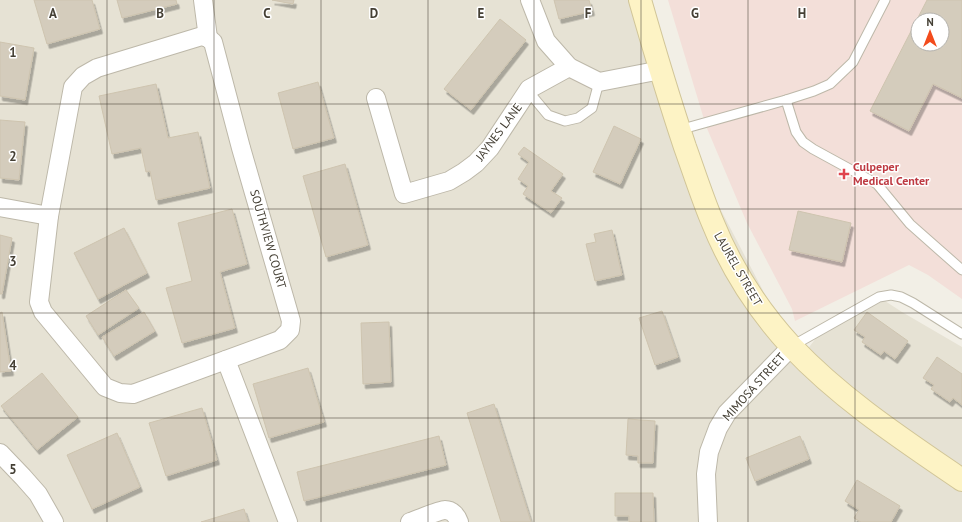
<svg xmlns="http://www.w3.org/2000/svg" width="962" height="522" viewBox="0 0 962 522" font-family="'PT Sans',sans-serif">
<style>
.residential{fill:#e6e2d4}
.medical{fill:#f3dfd9;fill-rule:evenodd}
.building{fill:#d4ccbc;stroke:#cec4af;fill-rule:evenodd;filter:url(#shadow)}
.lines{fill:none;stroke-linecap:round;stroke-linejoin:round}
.lane-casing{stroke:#bdb8a9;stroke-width:11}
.street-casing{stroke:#bdb8a9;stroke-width:20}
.secondary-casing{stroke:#d1c597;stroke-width:24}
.lane{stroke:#fff;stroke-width:9}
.street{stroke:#fff;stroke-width:18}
.secondary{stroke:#fdf3c5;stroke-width:22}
.grid{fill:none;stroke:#454035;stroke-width:1;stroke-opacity:0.55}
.health-dot{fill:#e0444e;stroke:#fff;stroke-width:1.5}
.labels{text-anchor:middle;stroke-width:3;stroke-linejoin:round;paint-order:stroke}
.street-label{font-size:12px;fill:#454035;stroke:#fff}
.health-label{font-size:12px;font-weight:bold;fill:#be3a42;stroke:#fff;text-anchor:start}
.grid-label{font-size:13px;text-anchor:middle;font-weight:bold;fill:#454035;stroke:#fff;stroke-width:3;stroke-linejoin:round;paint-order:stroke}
</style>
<defs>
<filter id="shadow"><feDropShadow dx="2.5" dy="4.5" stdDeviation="0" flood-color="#0004"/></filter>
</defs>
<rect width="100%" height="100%" fill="#f2efe6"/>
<path class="residential" d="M0,0H640L679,130L792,346L807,350L819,334L872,304L885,301L902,312L962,347V522H0Z"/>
<path class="medical" d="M668,0H962V299L928,275L909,265L795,321L792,309L747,223L706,126ZM918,20H942V44H918Z"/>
<g class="building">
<path d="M34,0H92L100,29L47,44Z"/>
<path d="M117,0H176L177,4L122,18Z"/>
<path d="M272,0H294L293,4Z"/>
<path d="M554,0H589L592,11L559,19Z"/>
<path d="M927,0H962V98L933,84L909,131L870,111ZM918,20H942V44H918Z"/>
<path d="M500,19L526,40L471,110L444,89Z"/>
<path d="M0,42L34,48L25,100L0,96Z"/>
<path d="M318,82L334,138L293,149L278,93Z"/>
<path d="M156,84L168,138L198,132L210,188L156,200L150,171L146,172L141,148L112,154L99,96Z"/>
<path d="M0,120L25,122L19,180L0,178Z"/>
<path d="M614,126L641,139L620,184L593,172Z"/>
<path d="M524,147L563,174L551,191L562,198L551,213L523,194L528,186L518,179L529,162L518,154Z"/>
<path d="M345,164L368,245L326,257L303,176Z"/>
<path d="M232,209L247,264L220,272L235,328L182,343L166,288L192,281L178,223Z"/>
<path d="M798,211L851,223L842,262L789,250Z"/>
<path d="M124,228L147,273L98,299L74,253Z"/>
<path d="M612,230L622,275L595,281L586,244L596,242L594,234Z"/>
<path d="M0,235L12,238L2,294H0Z"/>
<path d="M126,290L139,308L98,335L86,316Z"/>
<path d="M662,311L678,357L655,365L639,318Z"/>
<path d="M2,312L11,371L0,372V313Z"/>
<path d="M144,312L155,331L114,356L102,337Z"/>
<path d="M867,312L908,341L895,359L884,351L881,355L862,342L865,337L854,330Z"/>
<path d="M389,322L391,382L363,384L361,323Z"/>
<path d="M937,357L962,374V405L953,398L950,402L931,389L934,385L923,378Z"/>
<path d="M308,368L324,422L269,438L253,384Z"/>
<path d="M42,373L78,417L37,450L1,406Z"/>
<path d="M494,404L531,522H501L467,413Z"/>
<path d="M202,408L217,460L166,476L149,423Z"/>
<path d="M628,419L655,421L653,463H638V456L626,455Z"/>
<path d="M117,433L140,487L92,509L67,455Z"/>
<path d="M439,436L446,465L304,501L297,472Z"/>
<path d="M800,436L809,459L755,481L746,458Z"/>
<path d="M857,480L900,506L891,522H861L854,518L859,510L845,501Z"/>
<path d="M615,493H653L654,522H629V516H615Z"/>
<path d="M244,509L248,522H201Z"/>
</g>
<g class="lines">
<defs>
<g id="lane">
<path d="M528,91L548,115L565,121L578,118L592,108L599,82"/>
<path d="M786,100L796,132L803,142L813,149L877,184L910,224L962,270"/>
<path d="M679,130L786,100L814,91L830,84L853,62L885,0"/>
<path d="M792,346L879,297L891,295L901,297L913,303L962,334"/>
</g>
<g id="street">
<path d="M203,0L208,38"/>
<path d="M530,0L546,41L569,67L599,82L661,70"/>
<path d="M202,36L208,38L213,42L241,148L291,321L290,330L280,340L133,394L120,393L105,387L43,312L39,302L49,216L73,87L83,76L97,68Z"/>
<path d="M376,98L404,194L449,181L464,172L476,163L490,148L529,89L569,67"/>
<path d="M0,207L49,216"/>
<path d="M226,360L288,522"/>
<path d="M0,453L23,477L38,494L54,522"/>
<path d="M410,522C417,520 439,510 445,510C452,510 457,516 459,522"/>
<path d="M708,522L706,474L709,452L718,428L727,413L792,346"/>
</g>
<path id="secondary" d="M640,0C654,49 669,99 685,147C694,172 702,197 712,221C730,266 758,310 791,346C841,399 902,439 962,480"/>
</defs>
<use href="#lane" class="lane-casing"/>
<use href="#street" class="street-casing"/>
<use href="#secondary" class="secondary-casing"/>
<use href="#lane" class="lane"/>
<use href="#street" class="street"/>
<use href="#secondary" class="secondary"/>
</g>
<path class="grid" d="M107,0V522M214,0V522M321,0V522M428,0V522M534,0V522M641,0V522M748,0V522M855,0V522M0,104H962M0,209H962M0,313H962M0,418H962"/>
<path class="health-dot" d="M842 168h4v4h4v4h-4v4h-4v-4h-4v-4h4z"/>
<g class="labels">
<g class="street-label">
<text transform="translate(499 132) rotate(-53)" y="4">JAYNES LANE</text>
<text transform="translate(268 239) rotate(74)" y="4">SOUTHVIEW COURT</text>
<text transform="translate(738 269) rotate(60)" y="4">LAUREL STREET</text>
<text transform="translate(754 387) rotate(-48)" y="4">MIMOSA STREET</text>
</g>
<g class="health-label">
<text x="853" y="171">Culpeper<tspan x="853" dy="14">Medical Center</tspan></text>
</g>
</g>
<g class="grid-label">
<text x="53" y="18">A</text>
<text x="160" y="18">B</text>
<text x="267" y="18">C</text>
<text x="374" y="18">D</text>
<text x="481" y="18">E</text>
<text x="588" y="18">F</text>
<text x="695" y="18">G</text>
<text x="802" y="18">H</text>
<text x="13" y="57">1</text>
<text x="13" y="161">2</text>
<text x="13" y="266">3</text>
<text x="13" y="370">4</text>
<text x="13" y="474">5</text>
</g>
<g transform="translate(930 32)"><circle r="19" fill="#ffffff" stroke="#b5b3ae"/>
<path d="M0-3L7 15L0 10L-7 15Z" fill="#f34b1c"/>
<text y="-6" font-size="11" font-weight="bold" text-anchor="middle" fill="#454035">N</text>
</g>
</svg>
